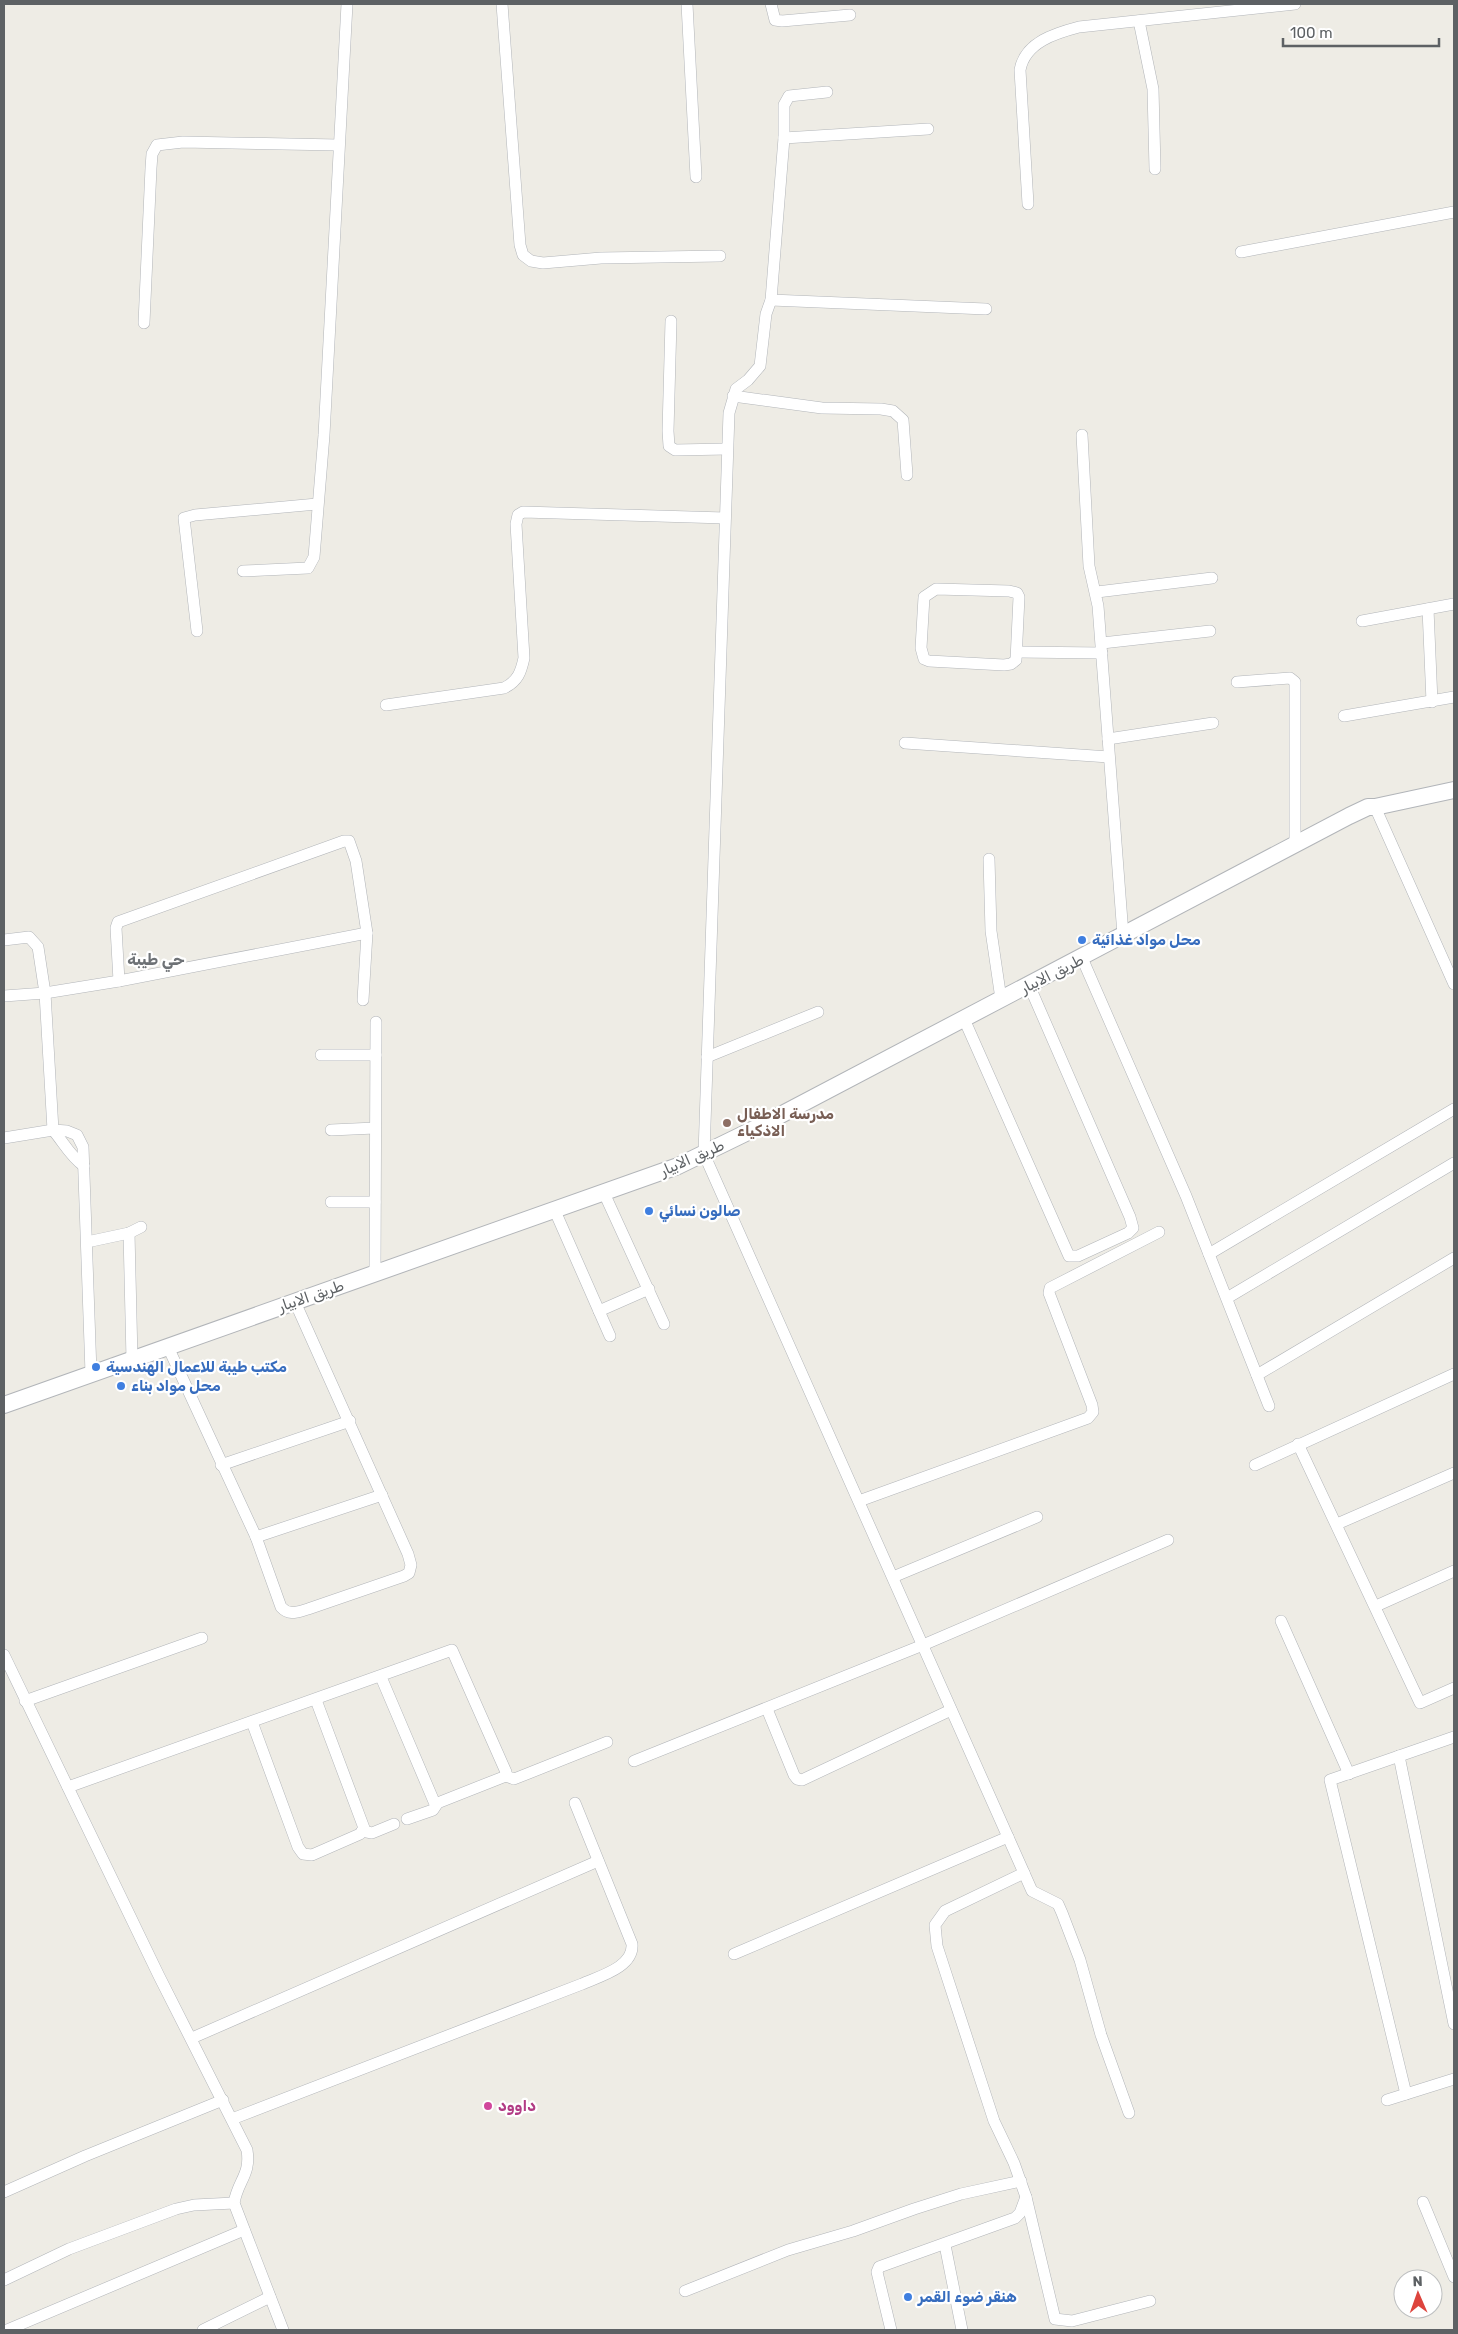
<svg xmlns="http://www.w3.org/2000/svg" width="1458" height="2334" viewBox="0 0 1458 2334" font-family="Rubik,'Noto Naskh Arabic',sans-serif">
<style>
.lines{fill:none;stroke-linecap:round;stroke-linejoin:round}
.street-casing{stroke:#b2b5b9;stroke-width:12}
.secondary-casing{stroke:#b2b5b9;stroke-width:18}
.street{stroke:#fff;stroke-width:11}
.secondary{stroke:#fff;stroke-width:16}
.shop-dot{fill:#3f7fe0;stroke:#fff;stroke-width:2}
.education-dot{fill:#8d6e63;stroke:#fff;stroke-width:2}
.hotel-dot{fill:#d1479c;stroke:#fff;stroke-width:2}
.labels{text-anchor:middle;stroke-width:4.5;stroke-linejoin:round;paint-order:stroke}
.shop-label{font-size:15px;font-weight:bold;fill:#366cbe;stroke:#fff;text-anchor:start}
.street-label{font-size:15px;fill:#5d6164;stroke:#fff}
.education-label{font-size:15px;font-weight:bold;fill:#785e54;stroke:#fff;text-anchor:start}
.hotel-label{font-size:15px;font-weight:bold;fill:#b23c85;stroke:#fff;text-anchor:start}
.neighbourhood-label{font-size:16px;font-weight:bold;fill:#6e7276;stroke:#fff}
</style>
<rect width="100%" height="100%" fill="#eeece5"/>
<g class="lines">
<defs>
<g id="street">
<path d="M502,4L520,245L523,255L531,261L543,263L601,258L720,256"/>
<path d="M687,4L696,177"/>
<path d="M771,4L775,20L782,21L850,15"/>
<path d="M1139,21L1153,89L1155,169"/>
<path d="M827,92L789,96L784,105V138L771,300L766,314L760,366L748,380L736,389L729,413L704,1154L1032,1891L1058,1904L1062,1913L1080,1960L1101,2035L1129,2113"/>
<path d="M784,138L928,129"/>
<path d="M1028,204L1020,70C1025,42 1056,33 1079,27L1295,4"/>
<path d="M1241,252L1454,212"/>
<path d="M771,300L986,309"/>
<path d="M671,321L668,431L669,446L675,450L727,449"/>
<path d="M144,323L151,168L152,154L157,145L183,142L338,145"/>
<path d="M733,396L822,408L881,409L893,411L903,420L907,475"/>
<path d="M1082,435L1089,566L1098,606L1123,935"/>
<path d="M243,571L308,568L314,557L324,435L347,4"/>
<path d="M936,589L1009,591L1017,593L1019,597L1016,660L1011,664L1004,665L929,661L924,659L921,648L924,597Z"/>
<path d="M1097,592L1212,578"/>
<path d="M1428,609L1432,702"/>
<path d="M1362,621L1454,604"/>
<path d="M197,631L184,518L195,515L317,504"/>
<path d="M1102,643L1210,631"/>
<path d="M1017,652L1102,653"/>
<path d="M1237,682L1290,678L1295,682V845"/>
<path d="M386,705L504,688C518,681 521,672 524,658L516,524L518,515L523,512L725,518"/>
<path d="M1344,716L1454,697"/>
<path d="M1108,739L1213,723"/>
<path d="M905,743L1109,757"/>
<path d="M1375,807L1454,984"/>
<path d="M989,859L991,931L1001,999"/>
<path d="M4,940L29,937L38,947L45,993L53,1130C64,1143 70,1156 84,1166"/>
<path d="M1082,958L1186,1196L1269,1406"/>
<path d="M119,981L116,928L118,922L344,841H349L356,861L367,933L363,1000"/>
<path d="M4,996L45,993L119,981L367,933"/>
<path d="M964,1019L1069,1256H1078L1128,1233L1133,1228L1130,1217L1029,985"/>
<path d="M321,1055H376"/>
<path d="M707,1057L818,1012"/>
<path d="M331,1130L375,1128"/>
<path d="M4,1138L53,1130L67,1131L77,1135L83,1147L91,1373"/>
<path d="M604,1193L664,1324"/>
<path d="M331,1202H375"/>
<path d="M555,1211L610,1336"/>
<path d="M129,1233L132,1359"/>
<path d="M87,1242L129,1233L141,1227"/>
<path d="M1209,1254L1454,1109"/>
<path d="M375,1274L376,1022"/>
<path d="M1227,1298L1454,1163"/>
<path d="M599,1311L649,1289"/>
<path d="M168,1347L256,1537L281,1607C289,1616 297,1612 308,1609L404,1576L409,1573L411,1565L408,1554L295,1302"/>
<path d="M1257,1375L1454,1258"/>
<path d="M1298,1444L1420,1703L1454,1688"/>
<path d="M221,1465L350,1421"/>
<path d="M1255,1465L1454,1374"/>
<path d="M859,1501L1088,1418L1093,1412L1092,1405L1049,1293L1050,1288L1159,1232"/>
<path d="M1337,1524L1454,1473"/>
<path d="M256,1537L382,1495"/>
<path d="M893,1577L1037,1517"/>
<path d="M1376,1606L1454,1571"/>
<path d="M1281,1621L1349,1774"/>
<path d="M4,1655L159,1976L247,2150C251,2175 238,2180 234,2203L283,2330"/>
<path d="M25,1701L202,1638"/>
<path d="M767,1709L794,1775L797,1779L802,1780L951,1710"/>
<path d="M252,1722L298,1847L303,1854L312,1855L360,1834L364,1828L316,1700"/>
<path d="M1399,1756L1454,2024"/>
<path d="M634,1761L923,1645L1168,1540"/>
<path d="M506,1776L514,1779L607,1742"/>
<path d="M68,1787L452,1650L506,1772V1776L435,1804L381,1677"/>
<path d="M407,1819L433,1810L437,1804"/>
<path d="M362,1831L372,1833L394,1824"/>
<path d="M1024,1873L945,1911L935,1925L937,1946L994,2121L1014,2163L1026,2197L1055,2319L1072,2321L1150,2301"/>
<path d="M734,1954L1008,1837"/>
<path d="M192,2038L598,1861"/>
<path d="M1406,2094L1330,1780L1454,1737"/>
<path d="M1387,2100L1454,2079"/>
<path d="M232,2119L582,1984C600,1976 634,1967 632,1944L575,1803"/>
<path d="M4,2192L85,2156L223,2100"/>
<path d="M1423,2202L1454,2277"/>
<path d="M945,2245L962,2330"/>
<path d="M4,2280L69,2249L176,2209L194,2205L234,2203"/>
<path d="M685,2291L788,2250L853,2231L914,2209L961,2194L1021,2181"/>
<path d="M7,2330L244,2230"/>
<path d="M203,2330L270,2297"/>
<path d="M891,2330L877,2272L879,2267L1015,2218L1020,2213L1026,2197"/>
</g>
<path id="secondary" d="M4,1405L678,1166L754,1129L1349,816L1368,807H1375L1454,790"/>
</defs>
<use href="#street" class="street-casing"/>
<use href="#secondary" class="secondary-casing"/>
<use href="#street" class="street"/>
<use href="#secondary" class="secondary"/>
</g>
<g class="shop-dot">
<circle cx="1082" cy="940" r="5"/>
<circle cx="649" cy="1211" r="5"/>
<circle cx="96" cy="1367" r="5"/>
<circle cx="121" cy="1386" r="5"/>
<circle cx="908" cy="2297" r="5"/>
</g>
<circle class="education-dot" cx="727" cy="1123" r="5"/>
<circle class="hotel-dot" cx="488" cy="2106" r="5"/>
<g class="labels">
<g class="shop-label">
<text x="1092" y="945">محل مواد غذائية</text>
<text x="659" y="1216">صالون نسائي</text>
<text x="106" y="1372">مكتب طيبة للاعمال الهندسية</text>
<text x="131" y="1391">محل مواد بناء</text>
<text x="918" y="2302">هنقر ضوء القمر</text>
</g>
<g class="street-label">
<text transform="translate(1052 974) rotate(-27)" y="5">طريق الابيار</text>
<text transform="translate(692 1158) rotate(-24)" y="5">طريق الابيار</text>
<text transform="translate(311 1296) rotate(-19)" y="5">طريق الابيار</text>
</g>
<g class="education-label">
<text x="737" y="1119">مدرسة الاطفال<tspan x="737" dy="17">الاذكياء</tspan></text>
</g>
<g class="hotel-label">
<text x="498" y="2111">داوود</text>
</g>
<g class="neighbourhood-label">
<text x="156" y="965">حي طيبة</text>
</g>
</g>
<rect width="1458" height="2334" fill="none" stroke="#5d6164" stroke-width="10"/>
<g transform="translate(1418 2294) rotate(358)"><circle r="24" fill="#ffffff" stroke="#bec0c1"/>
<path d="M0-4L9 19L0 12L-9 19Z" fill="#dd443d"/>
<text y="-8" font-size="14" font-weight="bold" text-anchor="middle" fill="#5d6164">N</text>
</g>
<path d="M1283 38v8h156v-8" fill="none" stroke="#5d6164" stroke-width="2.5"/>
<text x="1290" y="38" font-size="15" fill="#5d6164" stroke="#ffffff" stroke-width="4" paint-order="stroke">100 m</text>
</svg>
